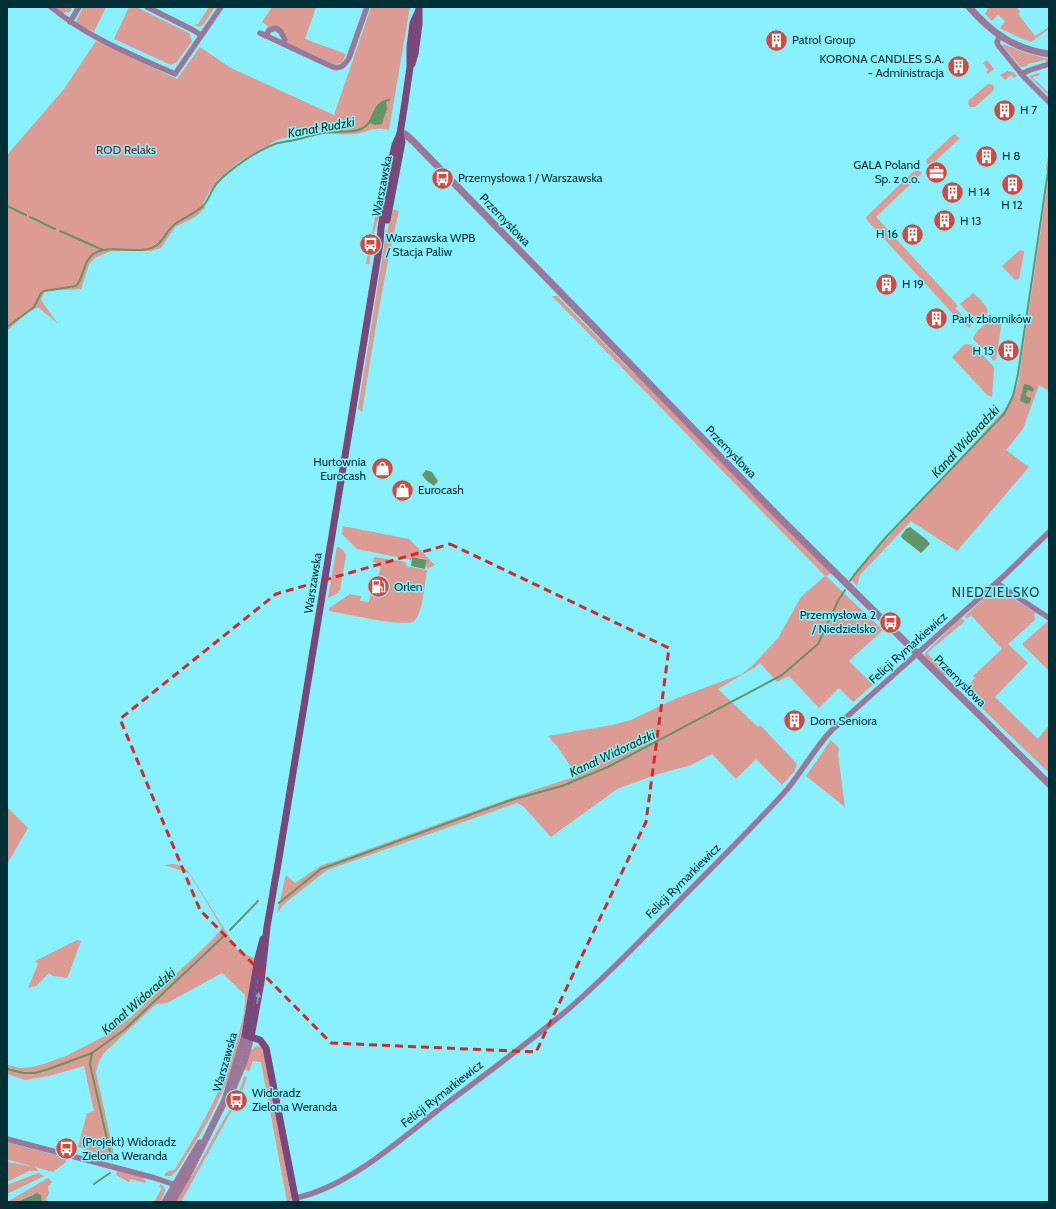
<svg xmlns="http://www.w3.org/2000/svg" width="1056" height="1209" viewBox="0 0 1056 1209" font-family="Cabin,sans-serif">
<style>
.green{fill:#dc9b93}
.water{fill:#639569}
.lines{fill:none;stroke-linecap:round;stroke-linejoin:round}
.stream{stroke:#639569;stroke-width:2}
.minor{stroke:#9b789a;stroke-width:5.5}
.tertiary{stroke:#9b789a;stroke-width:7}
.secondary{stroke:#794779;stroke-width:7}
.oneway{fill:#82a4c2}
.marked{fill:none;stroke:#d62828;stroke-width:3;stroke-dasharray:8 5;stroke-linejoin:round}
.labels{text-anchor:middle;stroke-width:3;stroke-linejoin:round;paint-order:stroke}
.poi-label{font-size:12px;fill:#003036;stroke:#89f0fe;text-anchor:start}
.park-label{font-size:12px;fill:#6c1a16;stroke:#89f0fe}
.street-label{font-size:12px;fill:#003036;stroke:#89f0fe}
.water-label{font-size:13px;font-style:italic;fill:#0f3516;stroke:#89f0fe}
.neighbourhood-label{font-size:13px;letter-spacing:1px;fill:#1a3b40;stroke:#89f0fe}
</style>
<rect width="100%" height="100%" fill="#89f0fe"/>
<g class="green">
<path d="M56,7H72L70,12L63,13Z"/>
<path d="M83,7H106L94,32L80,25L76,22Z"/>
<path d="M129,7H136L189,33L192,41L177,62L171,65L114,39Z"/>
<path d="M209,7H215L203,25L199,27L194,25L198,24Z"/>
<path d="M272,7H316L305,39L346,54L342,63L334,64L288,43L284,32L274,26L269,27L262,22Z"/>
<path d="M371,7H410L389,130C371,126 369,132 354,134C345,135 336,134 328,134L330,127L277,140L237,163L219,179L209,192L203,203L205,208L195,217L175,227L161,248L151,251H111L95,258L89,264L81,289L45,291L41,300L58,324L38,307L26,314L7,331V155L64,89L96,41L177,79L200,47L231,68L334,115Z"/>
<path d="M989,7H1017L1020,12L1018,14L1035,36L1049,27V29L1031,42L1020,38L1000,28L1005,21L998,15L992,21L985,14Z"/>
<path d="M1003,44L1026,53L1049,59V61L1046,62L1045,60L1027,64L1028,66L1021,67L1003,46Z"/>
<path d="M987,60L994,69L988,74L986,73L988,70L983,63Z"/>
<path d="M1007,71L1013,72L1017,76L1014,78L1011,75L1005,80L1000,75Z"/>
<path d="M1039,73L1040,75L1033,77V78L1049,93V96L1029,76Z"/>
<path d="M988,84H990L993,85L994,88L993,91L975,107H970L968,104L969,100Z"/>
<path d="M954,134L960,138L929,167L926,162L927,159Z"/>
<path d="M1049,154V391L1039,385L1023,429L1006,450L1029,467L957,551L911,521L860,575L857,586L850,579L1006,408L1018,384L1048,182L1046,166Z"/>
<path d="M916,171H920L922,173L876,217L958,306L955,308L971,324V327H968L954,315L866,219L867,216L913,172Z"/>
<path d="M393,209L399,211C383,277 373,345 362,412L358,409L385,240Z"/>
<path d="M376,213L380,214C374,231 369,246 370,264H366Z"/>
<path d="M1020,250L1024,251V253L1019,279L1015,280L1002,266Z"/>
<path d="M973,293C982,301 999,315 976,321L974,319L960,304Z"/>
<path d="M552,296H557L832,573L826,576L883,630L849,661L873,685L853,702L839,688L819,708L789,676L777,682L760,663L754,668L718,689L758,727L760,725L797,764L794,772L782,785L756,759L736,779L712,754L691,765L655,775L617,789L551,837L523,806L517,803L327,870L284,904L277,913L286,875L295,883L322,865L336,861C416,832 496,802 577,776L557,746L548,736L612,725L631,720L677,698L742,674L752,666L778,638L801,597L825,576Z"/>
<path d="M995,319L1002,321L996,359L994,361L973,339C974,332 987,321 995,319Z"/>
<path d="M965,344L973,345L993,366L994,369L992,397L987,395L952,357Z"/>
<path d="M343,526L409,539L435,565L427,569L426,559L412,557L411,560L357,549L342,534Z"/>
<path d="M337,546L343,550L346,555L340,590L338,593L328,598Z"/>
<path d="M374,557L406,562V566L427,570C425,581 423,614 414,621C405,628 343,613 329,611V608L350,594L361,596L360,601L369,602L371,591L378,592L379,586L376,585V582H373L374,578L378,579L381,564L373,562Z"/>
<path d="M996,590L1003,592L1036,613L1034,614L1035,620L1008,644L1028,663L995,697L1038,739L1049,725V773L963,690L975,678L973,676L1002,649L971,615L967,619L965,616L989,593Z"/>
<path d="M960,619H962L965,621L927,653L947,674L943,676L925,657V653Z"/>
<path d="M1048,621L1049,622V671L1022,644Z"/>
<path d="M831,740L839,748L838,755L845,807L806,776Z"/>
<path d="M7,807L28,828L7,864Z"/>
<path d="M172,864L179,865L189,872L238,951L256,959C248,999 242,1041 228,1079C218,1104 204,1130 189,1152C183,1160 179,1171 171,1176H165V1173L175,1169C201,1128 224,1087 237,1040C241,1026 246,1010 245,995L222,973L167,1003L156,1004L104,1053L99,1061L96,1072L115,1159L78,1147L87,1113L94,1111L84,1066L49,1076L25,1080L7,1074V1065L20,1068L32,1067L44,1064L66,1056L105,1036L131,1017L212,940L222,928L189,873L164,865Z"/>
<path d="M77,940L81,941L70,971L67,978L53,976L49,973L36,986L28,988L38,964L35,961Z"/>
<path d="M256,1046C262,1046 263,1050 265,1055L292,1202H287L261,1062L253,1061L249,1072L245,1069L250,1051Z"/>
<path d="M244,1076L247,1077L242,1092L181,1202H174L190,1175L192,1176C203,1158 212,1139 223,1121C232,1106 240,1094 244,1076Z"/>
<path d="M7,1142L66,1158V1162L53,1172L9,1160L7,1161Z"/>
<path d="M8,1162L35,1167L39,1171H29L7,1182V1163Z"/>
<path d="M117,1171L141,1177L146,1181L145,1183L131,1179L129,1182L116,1175Z"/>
<path d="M38,1173L44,1176L7,1194V1185Z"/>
<path d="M48,1178L52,1182L48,1187L49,1193L46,1199L47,1202H42V1199L33,1194L17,1202H7Z"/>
<path d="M161,1184L165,1189L164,1194L160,1202H154L162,1188L159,1187Z"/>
</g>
<g class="water">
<path d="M386,100L387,109L382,124L375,125L370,123C373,113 375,103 386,100Z"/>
<path d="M1024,384L1030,385L1034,389L1033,392L1028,390L1026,393V396L1031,398L1030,403L1027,404L1020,401Z"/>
<path d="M426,470L432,472L438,481L434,486L426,480L422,475Z"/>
<path d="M910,527L927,540L930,544L921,553L902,538L901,536L906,529Z"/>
<path d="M412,557L427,560L425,569L411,566Z"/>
<path d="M37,1193L41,1195L42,1202H17Z"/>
</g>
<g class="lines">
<g class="stream">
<path d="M7,206L26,215"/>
<path d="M30,217L55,229"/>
<path d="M60,231L103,250"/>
<path d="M7,327L34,307L41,293L44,291L76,286C84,278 82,264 92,255C108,242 142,257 157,245C164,240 167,230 175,224C183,218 196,213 203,206C209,200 211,190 217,183C230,169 256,151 275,144C282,142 291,141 299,139C309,136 320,133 331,132C341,131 353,133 361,129C377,122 370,103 389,100"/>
<path d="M850,581L854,575L887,536L1004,414L1013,396L1018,374L1049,165"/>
<path d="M279,903L321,869L511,800L562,786L608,767L782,675L818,644L839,599L845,590"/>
<path d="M230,930L258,901"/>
<path d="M92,1053L90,1064L112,1161"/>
<path d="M7,1069L24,1073H35L49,1069L92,1053L124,1030L225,935"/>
<path d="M94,1184L110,1173"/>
</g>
<g class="minor">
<path d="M51,7C87,37 132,55 175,74L221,7"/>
<path d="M147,7L193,30L201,35"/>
<path d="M70,22L79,7"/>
<path d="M260,33L333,67C341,69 345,65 349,58L367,7"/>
<path d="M266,36L269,30L276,28L281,32L285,40L284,44"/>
<path d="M1000,36L997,42L998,45L1024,77L1049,102"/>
<path d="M1021,74L1030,70L1049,64"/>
<path d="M997,583L1005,589L1049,618"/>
<path d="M7,1139L155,1178L178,1186"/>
<path d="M295,1198C346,1188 398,1142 438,1110C483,1076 529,1043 572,1006C610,973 645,936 680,900C715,865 750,830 783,794C801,774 813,750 831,731L1006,574L1049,532"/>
</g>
<g class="tertiary">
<path d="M969,7C992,33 1014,49 1049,54"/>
<path d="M400,134H405L413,141L782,520L1049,784"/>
<path d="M232,1090L244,1062L251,1037"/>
<path d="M165,1202L200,1143"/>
<path d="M172,1202L191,1169L225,1100L245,1035"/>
</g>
<g class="secondary">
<path d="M412,64L415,54L419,24V7"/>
<path d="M387,220L402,142L400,134"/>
<path d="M263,939L258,958L245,1035L260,1040L266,1048L296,1202"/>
<path d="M251,1037L261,982L267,927L279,858L380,243L381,228L392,158L395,145L400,134L405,102L410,67V47L413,23L418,12"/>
</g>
</g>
<defs><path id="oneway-solid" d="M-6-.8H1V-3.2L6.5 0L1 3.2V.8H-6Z"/></defs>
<use class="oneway" href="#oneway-solid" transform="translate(258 998) rotate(-81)"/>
<path class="marked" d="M450,544L669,648L646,822L536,1052L331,1043L200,910L120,719L276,594Z"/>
<defs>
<symbol id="building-disc" viewBox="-11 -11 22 22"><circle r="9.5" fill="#d6483f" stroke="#89f0fe"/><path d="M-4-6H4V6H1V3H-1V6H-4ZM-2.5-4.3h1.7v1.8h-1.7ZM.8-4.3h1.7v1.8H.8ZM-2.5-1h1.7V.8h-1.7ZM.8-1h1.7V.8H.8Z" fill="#fff"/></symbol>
<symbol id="office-disc" viewBox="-11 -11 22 22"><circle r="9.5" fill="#d6483f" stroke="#89f0fe"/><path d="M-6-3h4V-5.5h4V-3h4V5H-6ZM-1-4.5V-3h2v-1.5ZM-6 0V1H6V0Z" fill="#fff"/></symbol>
<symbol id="bus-disc" viewBox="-11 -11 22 22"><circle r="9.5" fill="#d6483f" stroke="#89f0fe"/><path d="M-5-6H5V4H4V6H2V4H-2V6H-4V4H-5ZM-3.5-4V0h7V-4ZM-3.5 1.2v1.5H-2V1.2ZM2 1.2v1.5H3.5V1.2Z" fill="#fff"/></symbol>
<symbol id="shop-disc" viewBox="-11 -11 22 22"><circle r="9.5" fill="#d6483f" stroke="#89f0fe"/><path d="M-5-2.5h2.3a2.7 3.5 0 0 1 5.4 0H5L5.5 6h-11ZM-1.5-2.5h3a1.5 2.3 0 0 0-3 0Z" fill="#fff"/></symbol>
<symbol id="fuel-disc" viewBox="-11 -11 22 22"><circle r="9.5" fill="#d6483f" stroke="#89f0fe"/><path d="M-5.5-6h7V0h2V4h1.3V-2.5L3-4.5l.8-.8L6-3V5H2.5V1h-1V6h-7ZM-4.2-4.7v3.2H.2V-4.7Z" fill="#fff"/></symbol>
</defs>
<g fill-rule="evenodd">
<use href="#building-disc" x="764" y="28" width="25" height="25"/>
<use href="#building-disc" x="946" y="54" width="25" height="25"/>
<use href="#building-disc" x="992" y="98" width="25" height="25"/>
<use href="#building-disc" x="974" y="144" width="25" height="25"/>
<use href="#office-disc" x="924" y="160" width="25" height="25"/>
<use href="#bus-disc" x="430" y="166" width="25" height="25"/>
<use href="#building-disc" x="1000" y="172" width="25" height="25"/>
<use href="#building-disc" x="940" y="180" width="25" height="25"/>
<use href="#building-disc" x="932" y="208" width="25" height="25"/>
<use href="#building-disc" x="900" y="222" width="25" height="25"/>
<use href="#bus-disc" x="358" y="232" width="25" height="25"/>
<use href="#building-disc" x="874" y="272" width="25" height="25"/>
<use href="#building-disc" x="924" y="306" width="25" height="25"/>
<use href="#building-disc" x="996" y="338" width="25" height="25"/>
<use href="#shop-disc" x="370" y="456" width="25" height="25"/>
<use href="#shop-disc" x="390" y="478" width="25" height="25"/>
<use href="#fuel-disc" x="366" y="574" width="25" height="25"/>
<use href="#bus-disc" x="878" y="610" width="25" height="25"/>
<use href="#building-disc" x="782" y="708" width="25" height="25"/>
<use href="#bus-disc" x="224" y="1088" width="25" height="25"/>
<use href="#bus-disc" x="54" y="1136" width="25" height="25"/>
</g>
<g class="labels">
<g class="poi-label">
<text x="792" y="44">Patrol Group</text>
<text x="944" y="63" text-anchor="end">KORONA CANDLES S.A.<tspan x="944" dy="14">- Administracja</tspan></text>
<text x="1020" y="114">H 7</text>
<text x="1002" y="160">H 8</text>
<text x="920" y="169" text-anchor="end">GALA Poland<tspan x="920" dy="14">Sp. z o.o.</tspan></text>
<text x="458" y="182">Przemysłowa 1 / Warszawska</text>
<text x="968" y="196">H 14</text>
<text x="1012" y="209" text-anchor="middle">H 12</text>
<text x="960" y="225">H 13</text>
<text x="898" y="238" text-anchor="end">H 16</text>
<text x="386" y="242">Warszawska WPB<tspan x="386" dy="14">/ Stacja Paliw</tspan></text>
<text x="902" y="288">H 19</text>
<text x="952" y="323">Park zbiorników</text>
<text x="994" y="355" text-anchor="end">H 15</text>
<text x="366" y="466" text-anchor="end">Hurtownia<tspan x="366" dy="14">Eurocash</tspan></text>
<text x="418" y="494">Eurocash</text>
<text x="394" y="591">Orlen</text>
<text x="876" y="619" text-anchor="end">Przemysłowa 2<tspan x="876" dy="14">/ Niedzielsko</tspan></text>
<text x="810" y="725">Dom Seniora</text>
<text x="252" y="1097">Widoradz<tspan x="252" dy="14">Zielona Weranda</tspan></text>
<text x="82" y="1146">(Projekt) Widoradz<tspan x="82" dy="14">Zielona Weranda</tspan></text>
</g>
<g class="park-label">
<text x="126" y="154">ROD Relaks</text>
</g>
<g class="street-label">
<text transform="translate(382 186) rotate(-79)" y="4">Warszawska</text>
<text transform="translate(505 220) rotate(46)" y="4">Przemysłowa</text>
<text transform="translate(731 452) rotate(46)" y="4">Przemysłowa</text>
<text transform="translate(313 583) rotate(-81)" y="4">Warszawska</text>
<text transform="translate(908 648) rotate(-42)" y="4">Felicji Rymarkiewicz</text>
<text transform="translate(960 681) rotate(45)" y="4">Przemysłowa</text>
<text transform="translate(683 881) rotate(-45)" y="4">Felicji Rymarkiewicz</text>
<text transform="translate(225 1062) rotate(-74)" y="4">Warszawska</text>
<text transform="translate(442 1094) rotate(-38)" y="4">Felicji Rymarkiewicz</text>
</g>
<g class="water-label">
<text transform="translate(321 127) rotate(-10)" y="5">Kanał Rudzki</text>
<text transform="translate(965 441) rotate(-47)" y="5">Kanał Widoradzki</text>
<text transform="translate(612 753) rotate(-25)" y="5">Kanał Widoradzki</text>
<text transform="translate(138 1001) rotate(-41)" y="5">Kanał Widoradzki</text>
</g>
<g class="neighbourhood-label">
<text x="996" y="597">NIEDZIELSKO</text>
</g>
</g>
<rect width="1056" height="1209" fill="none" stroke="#003036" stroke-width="16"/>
</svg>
